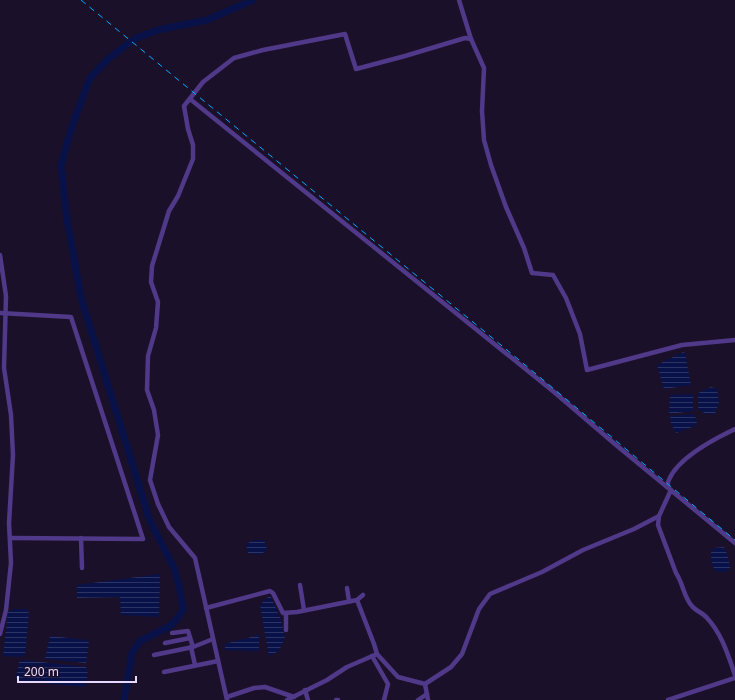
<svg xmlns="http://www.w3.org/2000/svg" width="735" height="700" viewBox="0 0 735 700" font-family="'Noto Sans',sans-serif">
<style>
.water{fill:url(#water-rules)}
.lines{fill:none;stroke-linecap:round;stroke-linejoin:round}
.river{stroke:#091149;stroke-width:7}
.minor{stroke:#503989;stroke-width:4.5}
.rail{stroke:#04aaff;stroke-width:1;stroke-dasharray:6 5;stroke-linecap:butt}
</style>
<defs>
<pattern id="water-rules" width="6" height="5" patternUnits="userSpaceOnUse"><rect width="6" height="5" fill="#091149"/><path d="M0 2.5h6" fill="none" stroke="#2d3364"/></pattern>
</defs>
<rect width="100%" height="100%" fill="#1a1029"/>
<g class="water">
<path d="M683,352L685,353L691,385L664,389L657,365Z"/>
<path d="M711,387L717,389L719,402L715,414H706L698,409V393Z"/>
<path d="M693,394V411L669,414L670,395Z"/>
<path d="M693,414L695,416L697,422L695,426L676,433L671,424L670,416Z"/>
<path d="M254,540H264L267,549L261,555L248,553L246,544Z"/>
<path d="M724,547L728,557L730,568L725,572L715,571L712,564L711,552L714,548Z"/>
<path d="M160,574L159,617L121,615L120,597L77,598V585Z"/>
<path d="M270,595L281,620L285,637L279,651L269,656L260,605Z"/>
<path d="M13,609H27L29,613L25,655L20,657L3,656L8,612Z"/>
<path d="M259,634V651L225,650V644C237,640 248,639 259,634Z"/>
<path d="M50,636L87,640L89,643L86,663L45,659Z"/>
<path d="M23,660L86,667C89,673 87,682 84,687L18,681L16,678L19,662Z"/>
</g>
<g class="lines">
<path class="river" d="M124,700L132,653L140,641L170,626L176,620L183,610L182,603L180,590L174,568L150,521L81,298L66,213L61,165L72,126L90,78L107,60L134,39L158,30L207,20L253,0"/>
<g class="minor">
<path d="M459,0L471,39"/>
<path d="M190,99L554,392L616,445L735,543"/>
<path d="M0,255L6,296L4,368L11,415L13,455L9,523L11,563L6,610L0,634"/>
<path d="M0,313L71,317L143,539L10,538"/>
<path d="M667,487C670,462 714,439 735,429"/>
<path d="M659,516L658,525L676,573C683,583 684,598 692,606C696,611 703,613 707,618C722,634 728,655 735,675"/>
<path d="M81,538L82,568"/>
<path d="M300,585L304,610"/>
<path d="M347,588L349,601"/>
<path d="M357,600L363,595"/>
<path d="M206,608L270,591L273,593L283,613L297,612L357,600L374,644L377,654L398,677L425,684L428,700"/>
<path d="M286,613V630"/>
<path d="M172,633L188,631L193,647"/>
<path d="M165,643L190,638"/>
<path d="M191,647L195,665"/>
<path d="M154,655L193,647L213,639"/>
<path d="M372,656L388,684L384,700"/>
<path d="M164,672L218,661"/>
<path d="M425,684L451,667L462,654L479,609L490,594L542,572L583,550L634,529L659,516L671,490"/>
<path d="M305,690L308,700"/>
<path d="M227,697L254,688L265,687L294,697"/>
<path d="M227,700L195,558L169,527L158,504L150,480L158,435L154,410L147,390L148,356L156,328L158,302L151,282L152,266L169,211L178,196L193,159V145L188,129L184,106L203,82L234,58L263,50L345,34L356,69L405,56L465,38L471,39L484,68L482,111L484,140L491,165L506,207L524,248L532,273L553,275L566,298L580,334L587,370L682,345L735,340"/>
<path d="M287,700L327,680L347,667L377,654"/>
<path d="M336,700H338"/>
<path d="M418,700L427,694"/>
<path d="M668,700L735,678"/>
</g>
<path class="rail" d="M81,0L524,364L735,540"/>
</g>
<path d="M18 676v6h118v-6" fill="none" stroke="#e6d8ff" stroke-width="2"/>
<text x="24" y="676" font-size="12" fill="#e6d8ff" stroke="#1a1029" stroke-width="3" paint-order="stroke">200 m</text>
</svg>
